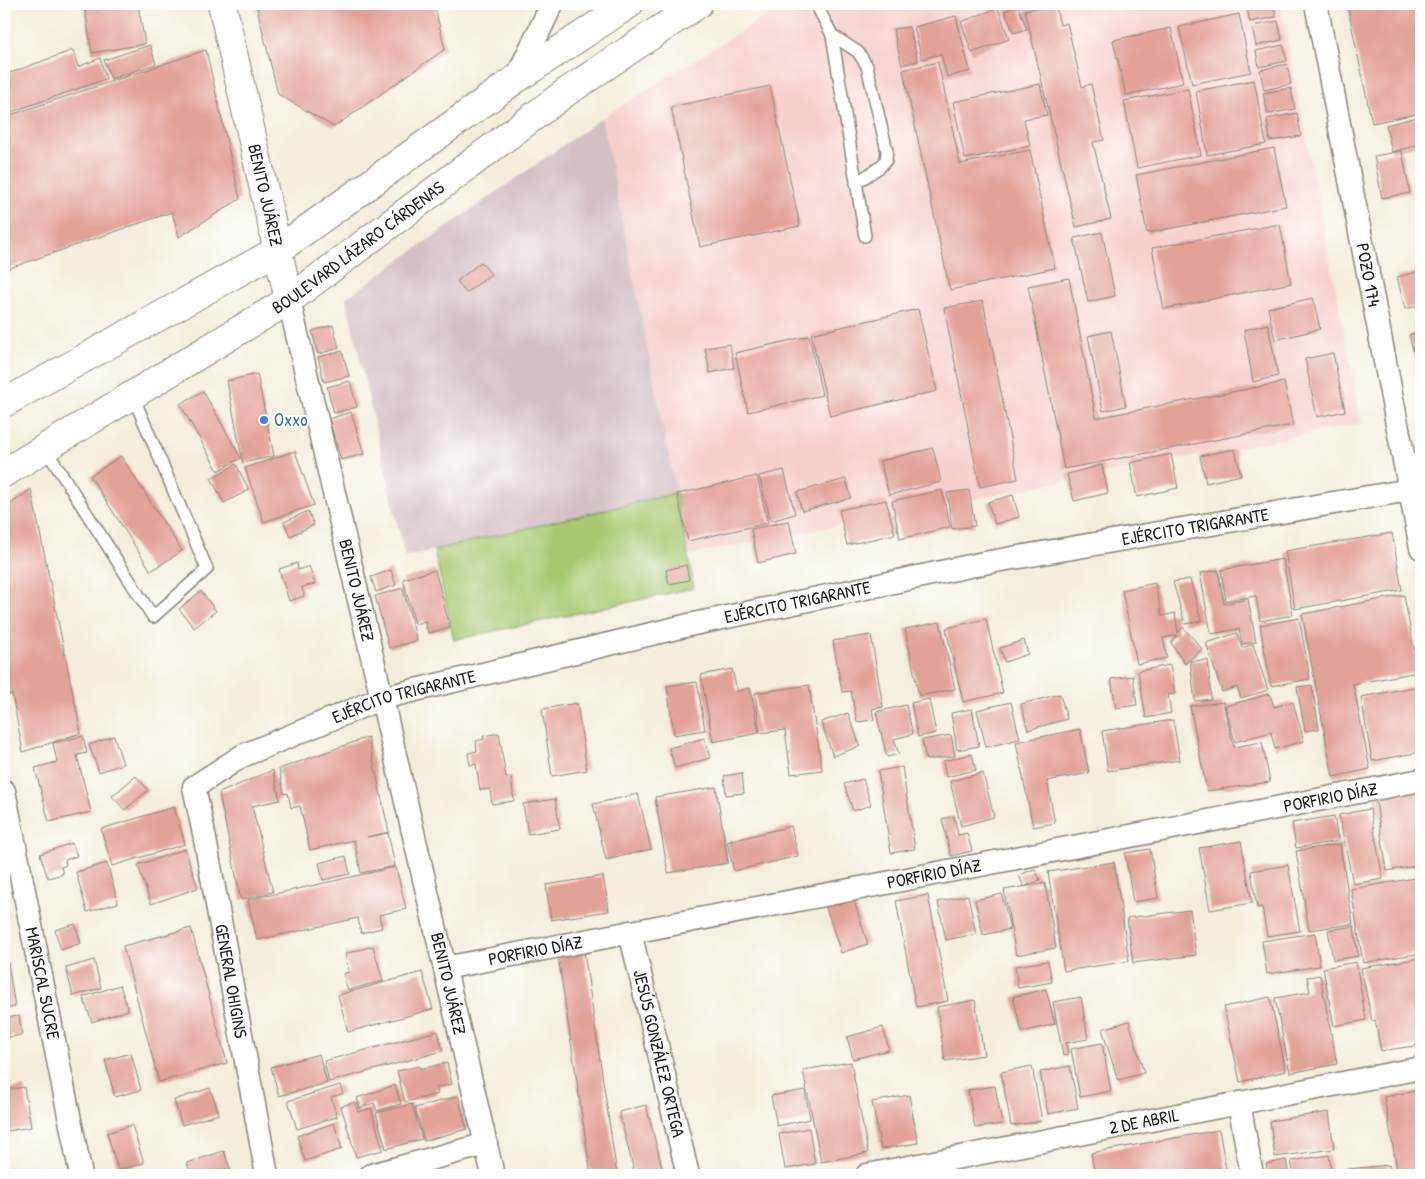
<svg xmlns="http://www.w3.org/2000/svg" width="1425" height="1179" viewBox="0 0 1425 1179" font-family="'Patrick Hand',sans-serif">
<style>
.built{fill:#f7d0cd}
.industrial{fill:#d2bec3}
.green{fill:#a8c972;stroke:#627247}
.building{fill:#e2a397}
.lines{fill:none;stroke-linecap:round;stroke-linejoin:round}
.service-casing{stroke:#88847b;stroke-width:14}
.minor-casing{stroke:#88847b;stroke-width:25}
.tertiary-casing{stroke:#88847b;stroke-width:30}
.primary-casing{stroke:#88847b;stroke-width:30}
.service{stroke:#fff;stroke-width:11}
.minor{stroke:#fff;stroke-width:22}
.tertiary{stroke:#fff;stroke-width:28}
.primary{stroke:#fff;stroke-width:28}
.shop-dot{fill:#3f7fe0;stroke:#fff;stroke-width:2}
.labels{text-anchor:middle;stroke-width:4.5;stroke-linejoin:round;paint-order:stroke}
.street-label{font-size:18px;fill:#1c1c1c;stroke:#fff}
.shop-label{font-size:18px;fill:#366cbe;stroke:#fff;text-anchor:start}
</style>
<rect width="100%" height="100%" fill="#fff"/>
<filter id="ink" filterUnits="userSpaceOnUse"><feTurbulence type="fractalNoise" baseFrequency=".02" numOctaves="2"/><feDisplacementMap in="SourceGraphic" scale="10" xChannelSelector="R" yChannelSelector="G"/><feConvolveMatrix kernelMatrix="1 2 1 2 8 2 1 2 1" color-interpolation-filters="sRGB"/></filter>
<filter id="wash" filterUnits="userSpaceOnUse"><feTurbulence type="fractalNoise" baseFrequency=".0096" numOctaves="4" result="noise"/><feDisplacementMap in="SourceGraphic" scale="20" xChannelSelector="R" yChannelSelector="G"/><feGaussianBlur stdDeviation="1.12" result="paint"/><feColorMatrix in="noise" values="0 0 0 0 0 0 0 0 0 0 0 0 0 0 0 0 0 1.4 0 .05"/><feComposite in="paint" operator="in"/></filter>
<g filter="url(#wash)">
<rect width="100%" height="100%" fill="#f3edda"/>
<path class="built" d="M785,4H1280L1362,423L688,555L602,118Z"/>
<path class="industrial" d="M602,118L676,493L405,557L346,298Z"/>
<path class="green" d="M676,493L694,588L454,640L434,550Z"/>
<g id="blocks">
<g class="building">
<path d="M84,4H138L145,44L92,53Z"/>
<path d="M256,4H434L445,49L334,127L278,94Z"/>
<path d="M1055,4L1060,25L1067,23L1082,87L1091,84L1104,140L1093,142L1111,219L1076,227L1025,10Z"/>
<path d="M1246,4H1274L1276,17L1250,22Z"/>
<path d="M1347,4H1421V113L1372,123Z"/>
<path d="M1018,6L1027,29L1014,33L1005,11Z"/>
<path d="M998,8L1009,39L972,53L961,22Z"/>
<path d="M1239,14L1251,72L1192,84L1179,27Z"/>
<path d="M956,16L970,71L947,77L941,54L922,59L914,27Z"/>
<path d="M1278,21L1282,40L1256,46L1252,26Z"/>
<path d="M909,27L918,61L902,65L893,29Z"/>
<path d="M1171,28L1183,83L1126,95L1113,40Z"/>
<path d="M150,45L156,64L111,79L104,60Z"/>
<path d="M1283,45L1287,61L1259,67L1256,51Z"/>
<path d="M73,50L78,67L100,58L106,79L8,113L4,103V75Z"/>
<path d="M206,50L240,199L179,237L172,212L4,270V117Z"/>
<path d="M938,62L960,164L1030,150L1055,268L950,290L903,70Z"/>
<path d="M1287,64L1291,84L1264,90L1260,70Z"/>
<path d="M1254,80L1266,144L1207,155L1196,91Z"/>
<path d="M1040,84L1047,115L1024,119L1030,146L965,159L953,102Z"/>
<path d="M770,86L800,226L700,247L671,107Z"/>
<path d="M1291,88L1295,109L1268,114L1263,93Z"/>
<path d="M1188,89L1201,155L1137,168L1124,101Z"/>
<path d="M1297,113L1301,136L1270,141L1267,119Z"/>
<path d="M1421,116V144L1392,152L1386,125Z"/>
<path d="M1274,148L1286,206L1147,233L1136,175Z"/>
<path d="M1402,151L1410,193L1382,198L1374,156Z"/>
<path d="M1280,224L1291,283L1164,309L1152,248Z"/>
<path d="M1102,232L1115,296L1088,302L1074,238Z"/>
<path d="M481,262L491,274L466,293L457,281Z"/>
<path d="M1421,271V305L1405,309L1397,277Z"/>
<path d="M1069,278L1096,418L1284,382L1293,425L1064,469L1028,286Z"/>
<path d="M1313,298L1320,329L1275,340L1268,308Z"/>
<path d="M983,301L1018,479L980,487L944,308Z"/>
<path d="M918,309L937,391L830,416L811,334Z"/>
<path d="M1268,324L1278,376L1253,382L1244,330Z"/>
<path d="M333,325L339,348L318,354L312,331Z"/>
<path d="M1111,331L1126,406L1103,411L1088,336Z"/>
<path d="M1421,331V381L1409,335Z"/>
<path d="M809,336L822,395L748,412L735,353Z"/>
<path d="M730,344L734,368L710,373L705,348Z"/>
<path d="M342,351L349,376L324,382L318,357Z"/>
<path d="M1333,353L1345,411L1317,417L1305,359Z"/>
<path d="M257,374L274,456L243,463L227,381Z"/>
<path d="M350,381L357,407L334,413L327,387Z"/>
<path d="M203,391L241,458L218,471L180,404Z"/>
<path d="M351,412L364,454L341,460L329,419Z"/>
<path d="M933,448L941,482L889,495L880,461Z"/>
<path d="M1235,449L1241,475L1206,483L1200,456Z"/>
<path d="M295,451L314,505L264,522L245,468Z"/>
<path d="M1171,454L1178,488L1137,497L1130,463Z"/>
<path d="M121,456L182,551L151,571L90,476Z"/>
<path d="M236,464L249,490L224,503L211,478Z"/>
<path d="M1102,465L1108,493L1074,501L1067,474Z"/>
<path d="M784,470L795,514L771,521L759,476Z"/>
<path d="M757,476L768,523L688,541L677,494Z"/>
<path d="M846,479L851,498L802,511L797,492Z"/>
<path d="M31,489L81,733L23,752L12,694L4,697V509Z"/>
<path d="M942,490L950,527L900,539L892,501Z"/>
<path d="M969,490L975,526L952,529L947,493Z"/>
<path d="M1013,495L1019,517L995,524L988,502Z"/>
<path d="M886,500L895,534L847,545L839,510Z"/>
<path d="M308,511L314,525L290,536L284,522Z"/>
<path d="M789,521L796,554L758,563L751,529Z"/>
<path d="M1392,533L1402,590L1295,609L1285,551Z"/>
<path d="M1283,559L1293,615L1260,621L1256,596L1226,601L1221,570Z"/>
<path d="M297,563L298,570L309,566L315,584L302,587L304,596L289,601L279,569Z"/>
<path d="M686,565L689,580L669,584L666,570Z"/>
<path d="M391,570L396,585L376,592L371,577Z"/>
<path d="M435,570L450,628L428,633L425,621L415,624L403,579Z"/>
<path d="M1218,570L1224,604L1248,599L1256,642L1242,644L1239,629L1211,634L1200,573Z"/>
<path d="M1190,579L1201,621L1185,624L1173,582Z"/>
<path d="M1155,583L1162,616L1175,613L1178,633L1183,627L1202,649L1185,664L1171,643L1177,635L1163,638L1167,658L1137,664L1122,590Z"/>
<path d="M403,588L417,641L389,648L375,596Z"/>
<path d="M201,591L216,611L194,628L179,609Z"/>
<path d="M1404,595L1418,672L1353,684L1370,769L1333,777L1302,614Z"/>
<path d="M1299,618L1310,679L1271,686L1260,625Z"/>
<path d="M986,619L1003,693L963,702L946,628Z"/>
<path d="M940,622L955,689L919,696L905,629Z"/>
<path d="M1237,633L1242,648L1253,644L1268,690L1241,698L1237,687L1222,692L1206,643Z"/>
<path d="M871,635L883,707L872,709L874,720L857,722L851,691L842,692L833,641Z"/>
<path d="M1024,640L1028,654L1005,662L1000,648Z"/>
<path d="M1208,660L1211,699L1195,701L1190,661Z"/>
<path d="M1170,665L1175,694L1168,695L1171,713L1146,718L1138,671Z"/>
<path d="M732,669L737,691L750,688L759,733L713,742L701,675Z"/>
<path d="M1133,676L1137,705L1116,708L1111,679Z"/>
<path d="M697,682L705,730L674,735L667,686Z"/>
<path d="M809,685L822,770L791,774L785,730L760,733L755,693Z"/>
<path d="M1312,685L1319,729L1305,731L1297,687Z"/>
<path d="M1419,686L1421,696V752L1372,761L1361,697Z"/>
<path d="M1060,694L1067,719L1028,730L1021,704Z"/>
<path d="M1270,694L1274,707L1293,702L1304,741L1275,749L1271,732L1235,742L1225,706Z"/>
<path d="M929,699L936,733L918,737L911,703Z"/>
<path d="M1011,702L1020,739L986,747L977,710Z"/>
<path d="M1223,702L1234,747L1262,742L1270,782L1207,791L1190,706Z"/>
<path d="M577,703L587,770L552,776L542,709Z"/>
<path d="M906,705L913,734L894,739L899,754L887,757L876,712Z"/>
<path d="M972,709L979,746L957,750L951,713Z"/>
<path d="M848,713L860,746L833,756L821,722Z"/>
<path d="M1173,720L1180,760L1108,771L1102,731Z"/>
<path d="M1080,729L1089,773L1047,781L1055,823L1033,827L1016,742Z"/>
<path d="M499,733L506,778L511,777L514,801L492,804L490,789L480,790L476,764L470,765L468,753L477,751L476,741L484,739L483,736Z"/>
<path d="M951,735L955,756L926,760L922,740Z"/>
<path d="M83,736L87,753L77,755L91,812L49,822L35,768L57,762L53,743Z"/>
<path d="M114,736L123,764L99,772L89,745Z"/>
<path d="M368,737L389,832L367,837L388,833L395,866L361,873L354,840L310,850L300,806L291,808L288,793L284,794L279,769Z"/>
<path d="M704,738L710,758L675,768L669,748Z"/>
<path d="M972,754L976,770L946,777L943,761Z"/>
<path d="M902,767L915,849L891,853L878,771Z"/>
<path d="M273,770L280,800L252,806L273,892L241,900L219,793Z"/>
<path d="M742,773L744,793L726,795L724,776Z"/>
<path d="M983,773L994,817L961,826L950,781Z"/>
<path d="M136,776L148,790L125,810L112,796Z"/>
<path d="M863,779L871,805L853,811L844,784Z"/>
<path d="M716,787L728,863L668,873L655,797Z"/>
<path d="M1421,789V865L1387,871L1375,796Z"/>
<path d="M638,794L651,849L606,860L593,804Z"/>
<path d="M555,799L560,829L528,834L523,804Z"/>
<path d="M174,807L185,844L112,866L101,829Z"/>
<path d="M1370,809L1383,879L1353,884L1339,815Z"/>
<path d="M954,816L958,835L967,833L972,851L951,856L942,819Z"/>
<path d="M1334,816L1338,841L1296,848L1292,823Z"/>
<path d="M791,826L798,856L734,871L727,842Z"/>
<path d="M1241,841L1252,903L1210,910L1199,848Z"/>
<path d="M72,843L77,856L65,860L66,865L61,867L63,874L48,878L40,854Z"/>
<path d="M1340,844L1353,924L1309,930L1296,851Z"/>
<path d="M185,849L198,888L151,904L138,865Z"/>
<path d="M1150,849L1158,898L1133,902L1125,853Z"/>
<path d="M346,856L350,874L323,880L319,863Z"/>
<path d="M1114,862L1129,961L1064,971L1048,872Z"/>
<path d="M107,863L118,903L87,912L76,872Z"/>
<path d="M1288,865L1300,931L1267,936L1262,907L1257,908L1251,871Z"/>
<path d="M396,867L406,909L379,915L382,928L361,933L358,918L257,940L248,900Z"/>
<path d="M1035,869L1040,880L1024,887L1019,875Z"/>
<path d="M603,876L609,911L551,920L546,885Z"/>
<path d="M1421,877V953L1363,963L1351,889Z"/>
<path d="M1045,883L1056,948L1016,955L1004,890Z"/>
<path d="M1002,894L1010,929L983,935L975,900Z"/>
<path d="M928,895L948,1001L916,1007L896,901Z"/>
<path d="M968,895L976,934L946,940L938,902Z"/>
<path d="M853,898L868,944L841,953L826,907Z"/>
<path d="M1190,910L1196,955L1133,963L1127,918Z"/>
<path d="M75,924L81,943L61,950L55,930Z"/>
<path d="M1354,926L1358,956L1333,960L1328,930Z"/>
<path d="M191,928L227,1063L159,1082L123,946Z"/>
<path d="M1315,933L1320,966L1267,974L1262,941Z"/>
<path d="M373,946L383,981L348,990L343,974L349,972L345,954Z"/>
<path d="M584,952L617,1175H591L558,956Z"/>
<path d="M1421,958V1045L1381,1051L1375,1020L1372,1021L1361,968Z"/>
<path d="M94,960L101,988L73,996L66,968Z"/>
<path d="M1048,961L1052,982L1018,988L1015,966Z"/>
<path d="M1356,962L1366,1020L1334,1026L1323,968Z"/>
<path d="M8,963L15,1007L4,1009V964Z"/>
<path d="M422,972L433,1009L348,1032L338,995Z"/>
<path d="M1320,975L1337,1064L1290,1073L1275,998L1310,992L1307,977Z"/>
<path d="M120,985L128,1010L92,1022L83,997Z"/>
<path d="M1046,989L1055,1024L1022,1032L1013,997Z"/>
<path d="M1081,997L1088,1039L1066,1043L1068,1055L1063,1056L1053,1002Z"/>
<path d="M1270,997L1286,1071L1240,1082L1224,1007Z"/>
<path d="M975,1000L984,1055L945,1061L937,1007Z"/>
<path d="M19,1016L22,1035L4,1038V1018Z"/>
<path d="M1129,1021L1144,1073L1118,1080L1102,1029Z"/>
<path d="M883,1027L889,1050L853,1059L847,1037Z"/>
<path d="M438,1031L443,1051L329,1082L324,1061Z"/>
<path d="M1102,1043L1111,1091L1080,1097L1071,1049Z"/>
<path d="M131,1053L141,1090L115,1097L105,1060Z"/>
<path d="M319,1054L327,1083L279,1096L271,1067Z"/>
<path d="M851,1062L868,1153L821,1162L803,1070Z"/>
<path d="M447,1063L452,1084L436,1088L438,1094L405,1102L397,1071L419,1066L420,1069Z"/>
<path d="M1032,1066L1042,1121L1011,1126L1001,1072Z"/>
<path d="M1070,1066L1078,1108L1048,1114L1040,1072Z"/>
<path d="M340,1085L343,1094L331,1097L337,1117L297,1129L288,1101Z"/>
<path d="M395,1085L401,1104L377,1111L374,1103L360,1108L357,1098Z"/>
<path d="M995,1086L1002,1124L975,1128L968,1090Z"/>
<path d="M24,1087L31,1127L7,1131L4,1113V1090Z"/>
<path d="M210,1088L219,1114L182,1125L174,1100Z"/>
<path d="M805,1090L810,1119L777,1126L771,1096Z"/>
<path d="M1421,1090V1175H1398L1384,1097Z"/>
<path d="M909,1095L918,1143L881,1149L872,1102Z"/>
<path d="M458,1096L467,1129L424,1141L415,1108Z"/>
<path d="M355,1102L358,1112L371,1108L383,1150L356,1157L341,1106Z"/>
<path d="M412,1104L422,1139L386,1149L376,1113Z"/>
<path d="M646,1105L664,1175H635L619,1112Z"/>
<path d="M1329,1112L1334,1149L1275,1157L1270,1121Z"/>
<path d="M334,1123L342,1149L305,1161L297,1136Z"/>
<path d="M132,1125L144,1163L118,1170L107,1133Z"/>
<path d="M809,1128L815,1164L785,1169L779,1134Z"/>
<path d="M1219,1130L1226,1169L1190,1175H1095L1091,1153Z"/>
<path d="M224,1151L232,1175H191L187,1163Z"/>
<path d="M1329,1155L1332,1175H1294L1291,1161Z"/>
<path d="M1286,1160L1289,1175H1268L1266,1164Z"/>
<path d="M1389,1165L1390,1175H1337V1170Z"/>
</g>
</g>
</g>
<g filter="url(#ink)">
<use href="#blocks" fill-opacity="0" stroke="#88847b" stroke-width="1"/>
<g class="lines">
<defs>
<g id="service">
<path d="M816,4L832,35L865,236"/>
<path d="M832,35L858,52L867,66L887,151L886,160L880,167L856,183"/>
<path d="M45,448L153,617L207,569L132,394"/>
</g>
<g id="minor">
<path id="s1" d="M1316,4L1421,548"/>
<path d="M516,79L552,4"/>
<path id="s2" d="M289,300L493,1175"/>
<path id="s3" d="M4,791L81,1175"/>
<path id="s4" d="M630,932L688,1175"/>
<path id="s5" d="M445,968L1421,780"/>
<path d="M1239,1103L1252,1175"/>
<path id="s6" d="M267,1175L204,834L194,787L242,756L382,698L689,625L984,563L1421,488"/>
<path d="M371,1175L486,1144"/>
<path id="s7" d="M867,1175L1421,1068"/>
</g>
<g id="tertiary">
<path id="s8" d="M222,4L289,300"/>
</g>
<g id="primary">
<path d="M4,403L278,250L516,79L629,4"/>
<path id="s9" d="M4,473L289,300L565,93L698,4"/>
</g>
</defs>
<use href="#service" class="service-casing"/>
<use href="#minor" class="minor-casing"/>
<use href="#tertiary" class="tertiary-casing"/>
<use href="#primary" class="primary-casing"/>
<use href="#service" class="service"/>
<use href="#minor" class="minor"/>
<use href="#tertiary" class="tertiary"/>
<use href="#primary" class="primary"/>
</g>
</g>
<circle class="shop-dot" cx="264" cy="420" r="5"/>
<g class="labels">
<g class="street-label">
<text dy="6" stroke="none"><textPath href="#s8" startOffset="196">BENITO JUÁREZ</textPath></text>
<text dy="6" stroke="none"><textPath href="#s9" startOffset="420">BOULEVARD LÁZARO CÁRDENAS</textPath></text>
<text dy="6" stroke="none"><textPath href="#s1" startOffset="276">POZO 174</textPath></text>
<text dy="6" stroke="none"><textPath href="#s6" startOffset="1435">EJÉRCITO TRIGARANTE</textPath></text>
<text dy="6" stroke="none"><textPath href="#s2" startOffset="298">BENITO JUÁREZ</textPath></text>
<text dy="6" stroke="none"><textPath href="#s6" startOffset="1030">EJÉRCITO TRIGARANTE</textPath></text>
<text dy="6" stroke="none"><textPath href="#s6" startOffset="625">EJÉRCITO TRIGARANTE</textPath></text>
<text dy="6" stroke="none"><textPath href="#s5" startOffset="902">PORFIRIO DÍAZ</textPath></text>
<text dy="6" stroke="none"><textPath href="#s5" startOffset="498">PORFIRIO DÍAZ</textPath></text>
<text dy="6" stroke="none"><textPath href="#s5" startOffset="92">PORFIRIO DÍAZ</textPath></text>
<text transform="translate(231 981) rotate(80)" y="6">GENERAL OHIGINS</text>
<text dy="6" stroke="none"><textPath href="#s3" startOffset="196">MARISCAL SUCRE</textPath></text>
<text dy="6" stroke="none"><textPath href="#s2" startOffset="702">BENITO JUÁREZ</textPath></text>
<text dy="6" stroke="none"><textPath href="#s4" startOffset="125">JESÚS GONZÁLEZ ORTEGA</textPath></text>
<text dy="6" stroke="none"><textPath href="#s7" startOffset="282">2 DE ABRIL</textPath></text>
</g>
<g class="shop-label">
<text x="274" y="426">Oxxo</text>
</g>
</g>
<rect width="1425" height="1179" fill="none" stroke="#fff" stroke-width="20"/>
</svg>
